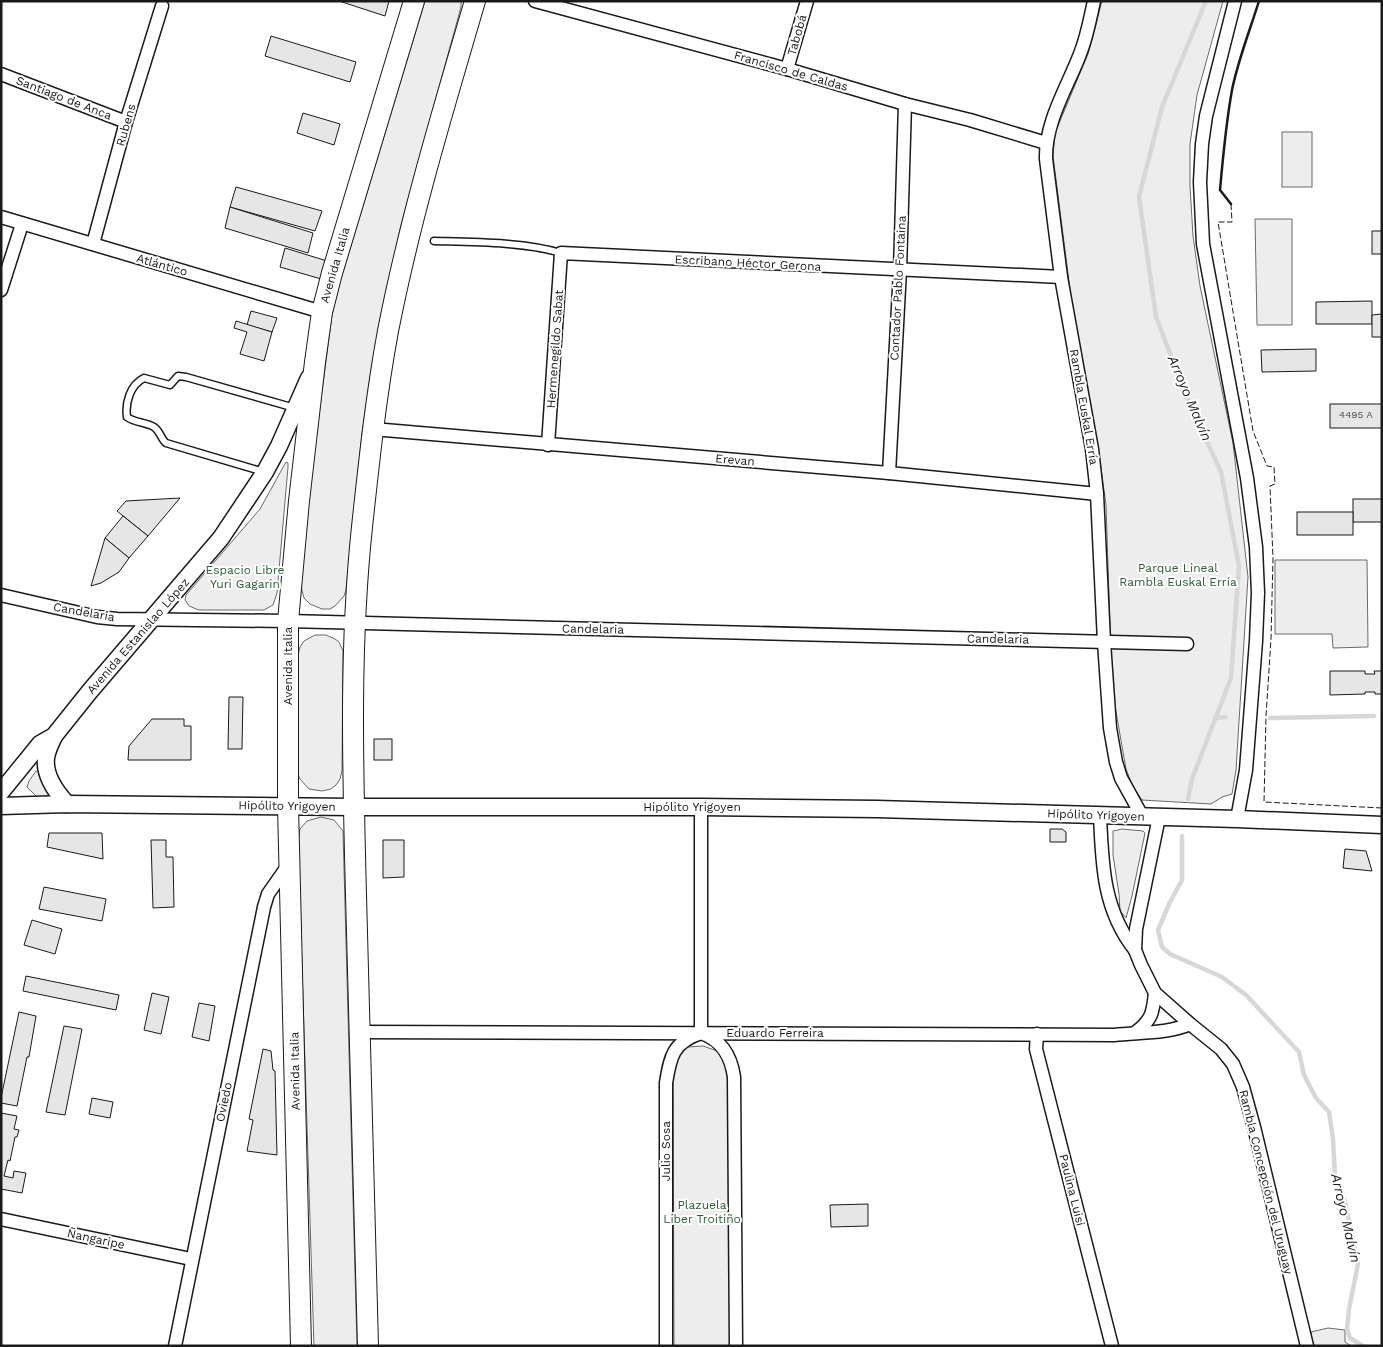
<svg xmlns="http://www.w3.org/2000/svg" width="1383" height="1347" viewBox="0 0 1383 1347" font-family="'Work Sans',sans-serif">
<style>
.built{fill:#ededed;stroke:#6a6a6a}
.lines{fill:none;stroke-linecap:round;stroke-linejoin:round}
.stream{stroke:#d7d7d7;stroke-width:4.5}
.building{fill:#e6e6e6;stroke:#1a1a1a}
.service-casing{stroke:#1a1a1a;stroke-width:9}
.minor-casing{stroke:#1a1a1a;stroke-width:15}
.tertiary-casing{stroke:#1a1a1a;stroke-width:19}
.primary-casing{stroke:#1a1a1a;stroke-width:22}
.service{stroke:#fff;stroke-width:6}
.minor{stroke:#fff;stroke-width:12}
.tertiary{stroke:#fff;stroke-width:16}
.primary{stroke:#fff;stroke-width:20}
.fence{stroke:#1a1a1a;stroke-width:1;stroke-dasharray:6 2.5;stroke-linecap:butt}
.wall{stroke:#1a1a1a;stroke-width:2.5}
.labels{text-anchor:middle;stroke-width:4;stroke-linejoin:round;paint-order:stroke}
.number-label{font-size:10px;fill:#4d4d4d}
.street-label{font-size:12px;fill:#1a1a1a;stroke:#fff}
.park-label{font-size:12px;fill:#2b5a34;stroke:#fff}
.water-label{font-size:14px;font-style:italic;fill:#1a1a1a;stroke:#fff}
</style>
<rect width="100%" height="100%" fill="#fff"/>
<g class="built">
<path d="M425,1H461V7L400,229L372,364L362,433L346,590L344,596L335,606L330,609H322L310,604L304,598L302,591L301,583L311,476L332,315L340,282Z"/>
<path d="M1102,1H1223L1197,95L1190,144V186L1193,236L1200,286L1233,443L1248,577L1236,770L1232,794L1222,797L1211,804L1142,800L1133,787L1126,769L1115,706L1111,654L1106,505L1098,446L1071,297L1053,156L1055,133L1088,54Z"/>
<rect x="1282" y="132" width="30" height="55"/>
<path d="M1255,219H1292V325H1257Z"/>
<path d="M286,462L288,463V467L277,593L273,605L264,610H199L189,606L185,600L186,595L260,509Z"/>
<path d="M1275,560H1367L1368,647L1333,648L1332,634H1275Z"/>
<path d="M315,635H326L335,639L339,642L343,651L342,771L340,779L336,785L331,789L322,791L309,789L300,779L297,772L298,655L300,647L304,641Z"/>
<path d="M36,771H40L51,795L50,797H37L27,787L29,781Z"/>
<path d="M321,817L334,820L343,831L357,1346H314L298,841L300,829L307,821Z"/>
<path d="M1122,829L1143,831L1145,833L1132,896L1126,918L1120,911L1119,894L1113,855V831Z"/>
<path d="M703,1046L720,1052L729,1062L730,1346H674L673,1065L679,1053L688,1047Z"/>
<path d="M1328,1328L1345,1330V1342L1351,1346H1313L1311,1332Z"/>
</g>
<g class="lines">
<g class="stream">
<path d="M1215,718L1226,717"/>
<path d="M1270,718L1374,716"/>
<path d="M1188,799L1192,779L1231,678L1239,566L1221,472L1190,405L1156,317L1139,197L1162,107L1206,1"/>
<path d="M1182,836V880L1170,902L1158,930L1162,947L1170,954L1222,977L1246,995L1299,1052L1304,1075L1316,1098L1329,1112L1333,1139L1335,1177L1345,1202L1358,1264L1349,1309L1347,1329L1350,1338L1363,1346"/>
</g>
</g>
<g class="building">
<path d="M339,1H389L385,16Z"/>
<path d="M271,36L356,62L350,82L265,56Z"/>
<path d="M303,113L340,124L334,145L297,133Z"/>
<path d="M236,187L322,211L315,231L230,207Z"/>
<path d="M230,207L313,233L308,253L225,228Z"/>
<rect x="1372" y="231" width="10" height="23"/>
<path d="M285,248L327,261L321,279L280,267Z"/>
<path d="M1372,301V324H1316V302Z"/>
<path d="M251,311L277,318L272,332L247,325Z"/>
<path d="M1382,314V337H1372V315Z"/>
<path d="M236,321L272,332L264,361L240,354L247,332L234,328Z"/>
<path d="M1316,349V371L1262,372L1261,350Z"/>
<rect x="1330" y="404" width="52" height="24"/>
<path d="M180,498L148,536L117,511L126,501Z"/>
<rect x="1353" y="499" width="29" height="23"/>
<rect x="1297" y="512" width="56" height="23"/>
<path d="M123,516L148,536L129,558L105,538Z"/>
<path d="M105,538L129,558L119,572L101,583L91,586Z"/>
<path d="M1330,671H1365V674H1375L1374,671H1382V694H1375V692H1365V694L1330,695Z"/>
<path d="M229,697H243L242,749H228Z"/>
<path d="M152,719H184V726H191V760H128L129,746Z"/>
<rect x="374" y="739" width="18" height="21"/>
<path d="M1050,829H1062L1066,832V842H1050Z"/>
<path d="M49,833H102L103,859L47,847Z"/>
<path d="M151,840H166V857H173L174,907L153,908Z"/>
<path d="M383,840H404V877L383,878Z"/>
<path d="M1345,849L1366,851L1372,871L1343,868Z"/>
<path d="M44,887L106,899L102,921L39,909Z"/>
<path d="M32,920L62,929L55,954L24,945Z"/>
<path d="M26,976L119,995L116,1010L23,991Z"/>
<path d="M152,993L169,997L161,1034L144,1030Z"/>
<path d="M199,1003L215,1006L209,1041L192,1037Z"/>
<path d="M19,1012L36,1016L29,1057H27L17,1106L1,1103V1098Z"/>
<path d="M64,1026L82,1029L65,1115L46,1112Z"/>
<path d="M263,1049L271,1051L273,1070L275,1071L277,1155L247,1151L253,1120L249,1119Z"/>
<path d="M92,1098L113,1102L110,1118L89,1114Z"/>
<path d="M1,1113L17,1116L14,1129L19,1130L17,1137H15L10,1161L8,1160L4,1176L13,1178L14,1171L26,1173L22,1193L1,1189Z"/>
<path d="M868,1204V1226L831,1227L830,1205Z"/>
</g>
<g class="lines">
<defs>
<g id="service">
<path d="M434,241C473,242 525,242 561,253"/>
<path d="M264,472L166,443C161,439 160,431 154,427C146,422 135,423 127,417C125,403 130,385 144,378L170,385L178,376L186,377L295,408"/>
</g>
<g id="minor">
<path d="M535,1L787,69L905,104L970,120L1046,143"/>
<path d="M1094,1C1090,19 1087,37 1080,54C1067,88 1045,122 1046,159L1061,277L1092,449L1097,494L1104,642L1110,728L1116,762L1121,778L1142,816"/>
<path d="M1235,1L1206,116L1202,144L1200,182L1203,244L1247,478L1256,547L1258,593L1256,641L1246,770L1237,819"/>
<path d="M787,69L807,1"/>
<path d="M1,74L126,122"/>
<path d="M1,217L322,312"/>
<path d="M93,244L126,122L162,6"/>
<path d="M1,290L22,224"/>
<path d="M373,429L889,473L1097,494"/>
<path d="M548,445L561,253L1061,277"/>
<path d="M889,473L900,270L905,104"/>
<path d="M1,595L97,617L117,619L288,621L1187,644"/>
<path d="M1100,815C1102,864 1103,910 1135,950"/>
<path d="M1159,817L1136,929L1135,950L1141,965L1155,993L1190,1024L1221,1049L1233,1064L1243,1087L1254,1127L1307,1346"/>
<path d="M359,1032L1114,1035C1139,1032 1167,1034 1190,1024"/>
<path d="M1136,1032C1152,1020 1153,1012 1155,993"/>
<path d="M701,1033V807"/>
<path d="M1037,1034L1036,1049L1112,1346"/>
<path d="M1,1219L191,1259"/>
<path d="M175,1346L264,907L268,894L289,864"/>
<path d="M666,1346V1083C670,1057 673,1042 701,1033C722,1040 731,1056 734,1077L736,1346"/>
</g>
<g id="tertiary">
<path d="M54,736C51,743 47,750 46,758C44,775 56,792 67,804"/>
<path d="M1,792L40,744L54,736L90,691L221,538L265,472L279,446L309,378"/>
<path d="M1,806L67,804L354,807H701L877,809L1237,819L1382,825"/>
</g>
<g id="primary">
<path d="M301,1346L288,806V621L299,501L315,362L322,312L332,273L414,1"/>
<path d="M368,1346C364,1196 360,1046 356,895C353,773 349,649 362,527C369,462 376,396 388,331C410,219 443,110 475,1"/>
</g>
</defs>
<use href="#service" class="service-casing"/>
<use href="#minor" class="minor-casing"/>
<use href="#tertiary" class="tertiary-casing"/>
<use href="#primary" class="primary-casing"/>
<use href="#service" class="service"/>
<use href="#minor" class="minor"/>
<use href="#tertiary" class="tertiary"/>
<use href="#primary" class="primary"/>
<path class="fence" d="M1231,204L1232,222H1218L1253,431L1267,466L1274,467L1275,484L1270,486L1273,558L1271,639L1266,716L1264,802L1382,808"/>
<path class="wall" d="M1231,204L1220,190C1223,156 1226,123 1232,90C1238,60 1250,30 1259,1"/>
</g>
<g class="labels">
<g class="number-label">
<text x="1356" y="418">4495 A</text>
</g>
<g class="street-label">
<text transform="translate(797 35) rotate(-74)" y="4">Tabobá</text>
<text transform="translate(791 71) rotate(16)" y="4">Francisco de Caldas</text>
<text transform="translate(64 98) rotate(21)" y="4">Santiago de Anca</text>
<text transform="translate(126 125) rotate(-74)" y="4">Rubens</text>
<text transform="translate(748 263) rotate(3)" y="4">Escribano Héctor Gerona</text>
<text transform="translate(162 265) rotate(16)" y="4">Atlántico</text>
<text transform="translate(335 265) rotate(-74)" y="4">Avenida Italia</text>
<text transform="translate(898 288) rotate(-87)" y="4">Contador Pablo Fontaina</text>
<text transform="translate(555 349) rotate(-86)" y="4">Hermenegildo Sabat</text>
<text transform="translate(1084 407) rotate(80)" y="4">Rambla Euskal Erría</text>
<text transform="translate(735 460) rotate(5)" y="4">Erevan</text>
<text transform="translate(84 612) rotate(10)" y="4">Candelaria</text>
<text transform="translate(593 629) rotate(1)" y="4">Candelaria</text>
<text transform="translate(138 636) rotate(-49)" y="4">Avenida Estanislao López</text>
<text transform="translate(998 639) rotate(1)" y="4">Candelaria</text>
<text transform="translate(288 666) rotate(-90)" y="4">Avenida Italia</text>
<text transform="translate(287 806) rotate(1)" y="4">Hipólito Yrigoyen</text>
<text x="692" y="811">Hipólito Yrigoyen</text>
<text transform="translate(1096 815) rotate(2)" y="4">Hipólito Yrigoyen</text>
<text x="775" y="1037">Eduardo Ferreira</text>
<text transform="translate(295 1071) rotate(-91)" y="4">Avenida Italia</text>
<text transform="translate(224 1102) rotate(-78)" y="4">Oviedo</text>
<text transform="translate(666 1151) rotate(-90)" y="4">Julio Sosa</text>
<text transform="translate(1266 1182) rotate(76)" y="4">Rambla Concepción del Uruguay</text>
<text transform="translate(1072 1190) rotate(76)" y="4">Paulina Luisi</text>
<text transform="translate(96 1239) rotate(12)" y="4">Ñangaripe</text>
</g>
<g class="park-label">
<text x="1178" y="572">Parque Lineal<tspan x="1178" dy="14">Rambla Euskal Erría</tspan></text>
<text x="245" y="574">Espacio Libre<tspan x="245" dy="14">Yuri Gagarin</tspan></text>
<text x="702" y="1209">Plazuela<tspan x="702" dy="14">Liber Troitiño</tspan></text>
</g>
<g class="water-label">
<text transform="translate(1190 398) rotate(67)" y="5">Arroyo Malvín</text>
<text transform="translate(1346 1218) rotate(77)" y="5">Arroyo Malvín</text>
</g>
</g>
<rect width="1383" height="1347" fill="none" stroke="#1a1a1a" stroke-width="5"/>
</svg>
